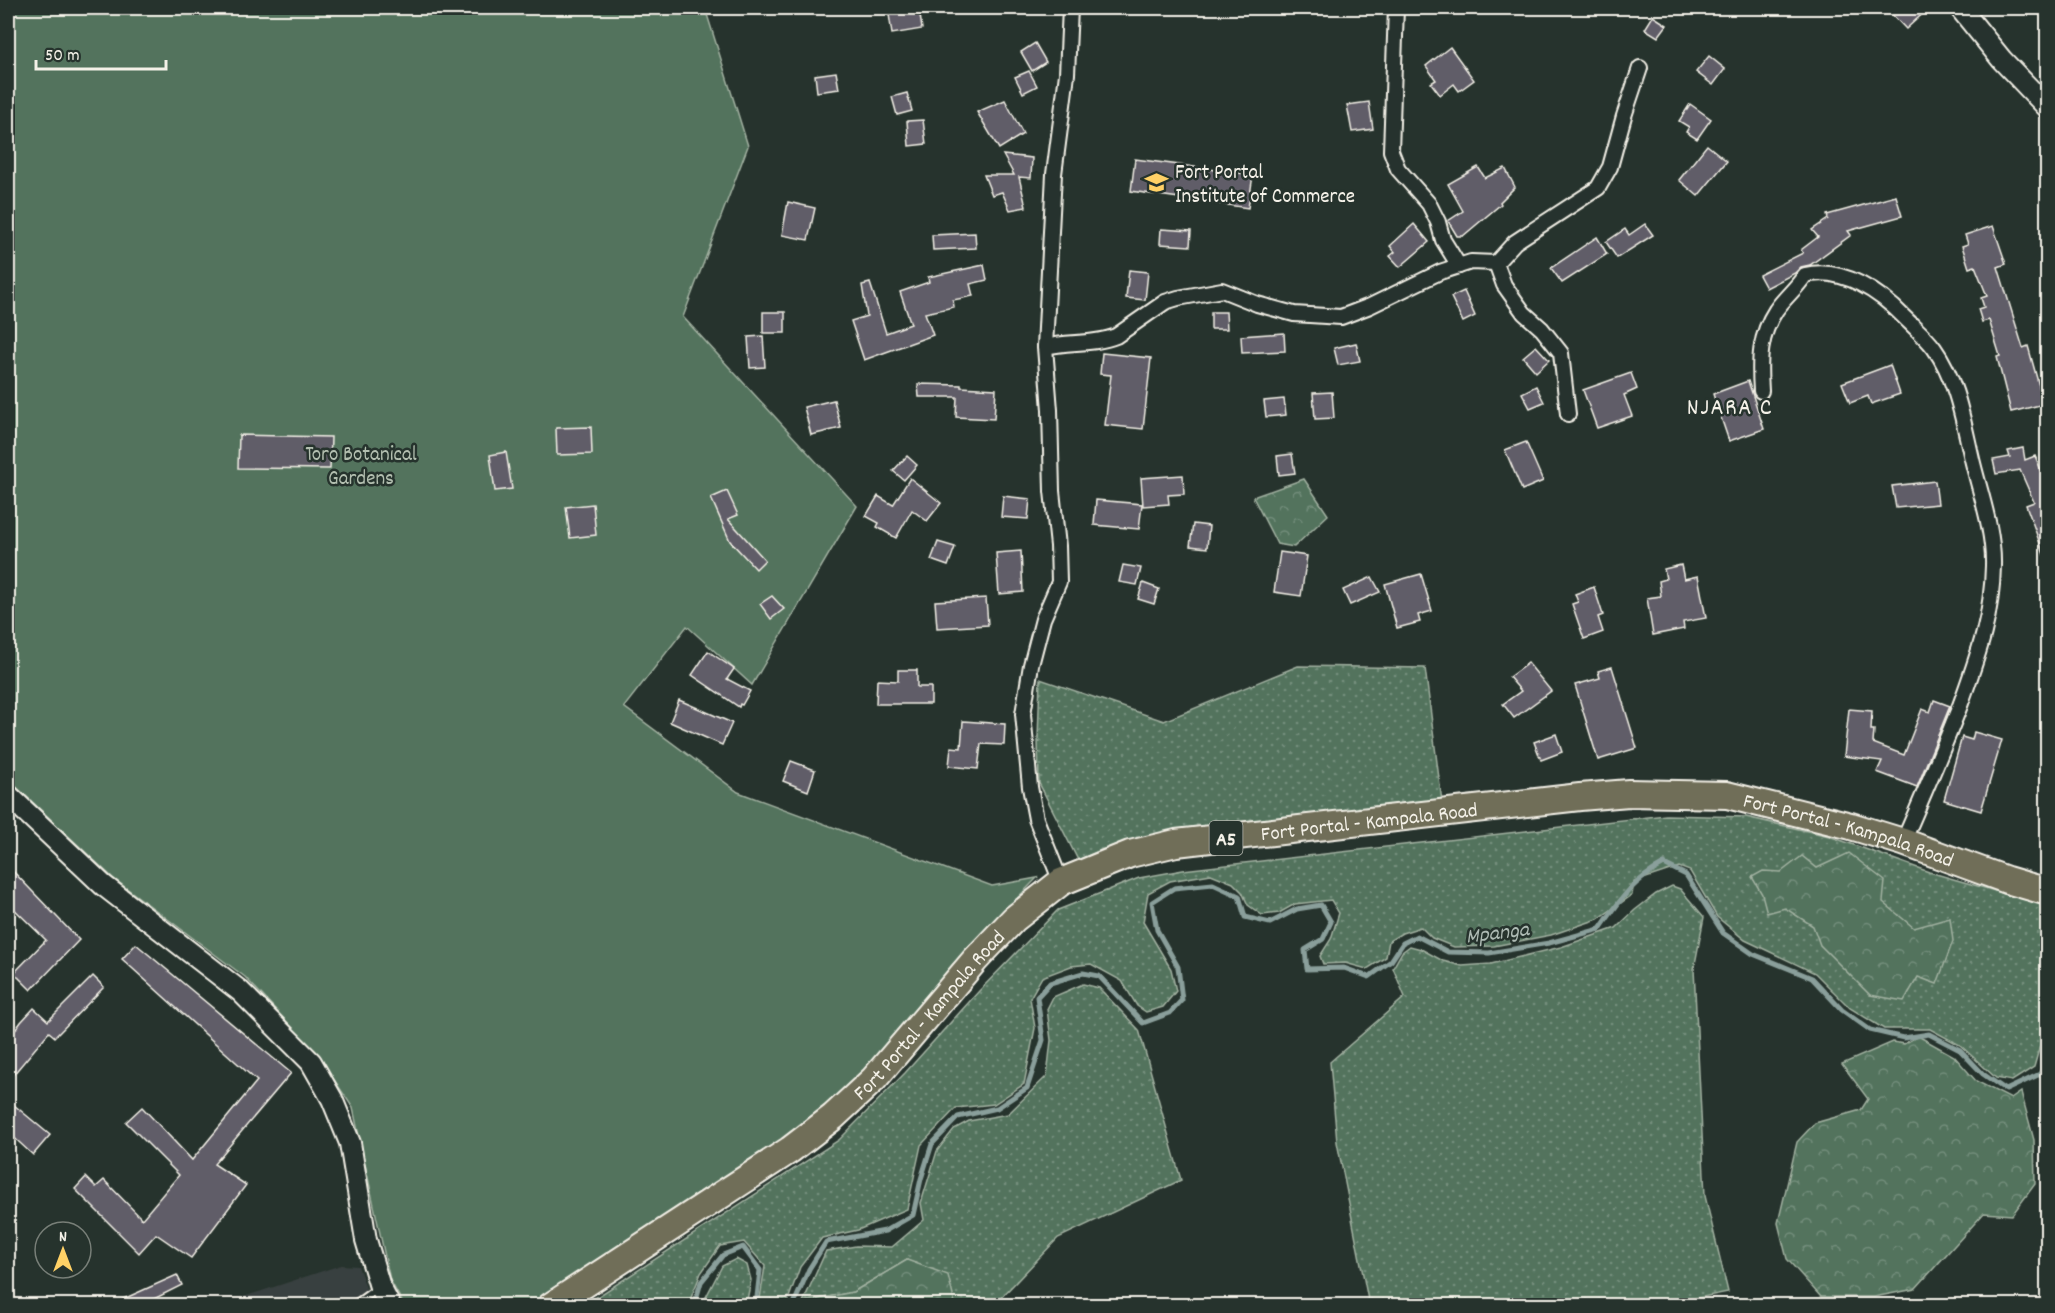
<svg xmlns="http://www.w3.org/2000/svg" width="2055" height="1313" viewBox="0 0 2055 1313" font-family="Dekko,sans-serif">
<style>
.built{fill:#38403f}
.grass{fill:url(#grass-dots);stroke:#a3b2a2;stroke-width:1.5}
.forest{fill:url(#forest-crowns);stroke:#a3b2a2;stroke-width:1.5}
.green{fill:#52735d;stroke:#a3b2a2;stroke-width:1.5}
.lines{fill:none;stroke-linecap:round;stroke-linejoin:round}
.stream{stroke:#8a9f9b;stroke-width:5}
.building{fill:#615d68;stroke:#f4f1e8;stroke-width:1.5}
.lane-casing{stroke:#f4f1e8;stroke-width:11}
.street-casing{stroke:#f4f1e8;stroke-width:18}
.secondary-casing{stroke:#f4f1e8;stroke-width:24}
.highway-casing{stroke:#f4f1e8;stroke-width:30}
.lane{stroke:#26332d;stroke-width:7}
.street{stroke:#26332d;stroke-width:14}
.secondary{stroke:#26332d;stroke-width:20}
.highway{stroke:#706e59;stroke-width:26}
.labels{text-anchor:middle;stroke-width:5;stroke-linejoin:round;paint-order:stroke}
.shield{fill:#26332d;stroke:#b6b8b0;stroke-width:1.5}
.shield-label{font-size:20px;font-weight:bold;fill:#f4f1e8}
.poi-label{font-size:21px;fill:#f4f1e8;stroke:#26332d;text-anchor:start}
.park-label{font-size:21px;fill:#b3bfb0;stroke:#26332d}
.street-label{font-size:21px;fill:#f4f1e8;stroke:#26332d}
.water-label{font-size:22px;font-style:italic;fill:#aebbb4;stroke:#26332d}
.quarter-label{font-size:24px;letter-spacing:1.5px;fill:#f4f1e8;stroke:#26332d}
</style>
<defs>
<pattern id="grass-dots" width="8" height="8" patternUnits="userSpaceOnUse" patternTransform="scale(1.5)"><rect width="8" height="8" fill="#52735d"/><path d="M2 2h.1M6 6h.1" fill="none" stroke="#748e7c" stroke-width="1.8" stroke-linecap="round"/></pattern>
<pattern id="forest-crowns" width="20" height="18" patternUnits="userSpaceOnUse" patternTransform="scale(1.5)"><rect width="20" height="18" fill="#52735d"/><path d="M2 6a3 3 0 1 1 6 0M12 15a3 3 0 1 1 6 0" fill="none" stroke="#748e7c"/></pattern>
</defs>
<rect width="100%" height="100%" fill="#26332d"/>
<filter id="ink" filterUnits="userSpaceOnUse"><feTurbulence type="fractalNoise" baseFrequency=".0167" numOctaves="2"/><feDisplacementMap in="SourceGraphic" scale="12" xChannelSelector="R" yChannelSelector="G"/><feConvolveMatrix kernelMatrix="1 2 1 2 8 2 1 2 1" color-interpolation-filters="sRGB"/></filter>
<g filter="url(#ink)">
<path class="built" d="M341,1265L358,1266L369,1296L365,1305H346L342,1299L330,1297L321,1305L216,1306Z"/>
<g class="grass">
<path d="M1298,666L1425,668L1443,810L1349,816L1103,849L1078,860L1039,783L1038,739L1040,679L1164,721Z"/>
<path d="M1666,815L1746,817L1829,836L1929,872L2047,906V1021L2034,1067L2012,1081L1996,1078L1960,1045L1930,1029H1884L1850,1008L1815,973L1745,940L1717,917L1690,871L1679,867L1634,882L1632,895L1598,919L1551,935L1494,946L1454,947L1432,938L1421,927L1402,933L1389,941L1386,957L1367,969L1345,963L1323,964L1320,956L1331,939L1339,913L1331,900L1295,904L1279,913L1262,915L1248,905L1242,892L1233,883L1211,874L1170,881L1148,893L1143,922L1171,969L1176,991L1163,1007L1146,1012L1137,1006L1122,981L1091,964L1071,966L1042,977L1030,998L1035,1028L1024,1084L994,1104L956,1108L921,1145L907,1209L858,1230L822,1238L800,1267L787,1303L784,1305H759L765,1266L744,1242L720,1246L701,1273L688,1305L583,1306L839,1140L905,1073L979,991L1058,910L1139,878L1183,870Z"/>
<path d="M1672,886L1680,889L1704,917L1694,969L1705,1196L1728,1292L1658,1306L1369,1305L1337,1142L1330,1062L1405,997L1393,968L1402,952L1410,946L1421,949L1443,961L1462,966L1491,964L1561,947L1616,928L1635,910L1656,894Z"/>
<path d="M1083,984L1099,988L1139,1030L1181,1180L1058,1238L994,1305L955,1304L907,1260L853,1292L803,1302L826,1251L856,1246L892,1247L924,1220L921,1203L937,1151L954,1129L969,1121L1008,1114L1047,1076L1051,1040L1047,1009L1053,997Z"/>
<path d="M736,1259L747,1265L751,1280L746,1305H704L705,1299L722,1266Z"/>
</g>
<g class="forest">
<path d="M1304,479L1328,515L1294,547L1277,544L1253,497Z"/>
<path d="M1849,853L1885,881L1883,902L1914,928L1950,918L1953,941L1937,984L1918,977L1904,1001L1870,995L1820,945L1813,926L1785,908L1767,913L1762,894L1752,877L1763,871L1781,872L1802,856L1817,868Z"/>
<path d="M1918,1036L1954,1056L1976,1081L2011,1099L2021,1092L2034,1140L2035,1184L2012,1215L1984,1213L1915,1289L1874,1297H1821L1787,1259L1778,1223L1797,1142L1815,1123L1861,1110L1868,1099L1842,1064L1893,1042L1904,1044Z"/>
<path d="M907,1260L948,1275L955,1304L963,1305H801L803,1302L853,1292Z"/>
</g>
<path class="green" d="M8,8H705L748,146L683,317L857,506L752,685L687,626L624,707L738,792L992,886L1037,878L952,965L865,1072L808,1128L604,1265L532,1305H404L390,1280L353,1108L317,1054L245,977L113,878L8,779Z"/>
<g class="lines">
<g class="stream">
<path d="M694,1306L701,1282L723,1255L743,1247L760,1270L756,1306"/>
<path d="M793,1306L809,1269L826,1242L885,1231L913,1215L921,1179L932,1144L958,1117L997,1108L1027,1088L1043,1040L1037,997L1050,983L1083,973L1099,976L1143,1023L1170,1013L1182,1000L1178,967L1157,930L1152,902L1174,888L1213,884L1239,896L1245,917L1270,923L1297,909L1321,905L1331,922L1323,939L1305,950L1307,969L1344,968L1369,977L1391,961L1403,943L1417,936L1448,952L1489,953L1549,943L1600,929C1621,899 1631,882 1664,864L1686,875L1723,933L1753,954L1812,978L1842,1010L1870,1030L1904,1038L1929,1034L1960,1050L1983,1074L2006,1090L2040,1074L2048,1058"/>
</g>
</g>
<g class="building">
<path d="M888,8H919L922,29L892,34Z"/>
<path d="M1886,8H1929L1906,29Z"/>
<path d="M1653,16L1667,25L1658,37L1645,29Z"/>
<path d="M1035,43L1046,62L1032,71L1021,52Z"/>
<path d="M1450,47L1474,80L1459,91L1454,84L1440,95L1431,83L1436,80L1426,66Z"/>
<path d="M1709,56L1725,69L1713,85L1696,72Z"/>
<path d="M1029,71L1037,86L1023,93L1015,77Z"/>
<path d="M836,72L839,89L817,92L815,75Z"/>
<path d="M907,93L912,111L897,115L892,97Z"/>
<path d="M1005,100L1023,134L999,149L977,112Z"/>
<path d="M1369,102L1373,129L1352,132L1347,105Z"/>
<path d="M1690,104L1711,119L1697,139L1686,132L1689,127L1679,121Z"/>
<path d="M923,120L926,144L909,146L907,121Z"/>
<path d="M1707,145L1727,161L1698,196L1679,180Z"/>
<path d="M1003,155L1032,158L1031,178L1019,177L1026,207L1010,210L1002,192L992,195L984,175H1014Z"/>
<path d="M1135,159L1253,175L1248,208L1131,191Z"/>
<path d="M1478,167L1485,178L1505,168L1515,187L1500,202L1501,204L1463,236H1457L1448,221L1463,211L1448,184Z"/>
<path d="M1896,196L1902,216L1848,231L1851,235L1810,265L1801,267L1795,273L1766,288L1759,275L1803,253L1801,250L1818,237L1812,230L1828,219L1827,215Z"/>
<path d="M788,202L815,208L808,240L782,235Z"/>
<path d="M1414,224L1429,242L1400,267L1390,256L1395,252L1390,246Z"/>
<path d="M1645,224L1653,235L1617,258L1606,242L1625,229L1629,235Z"/>
<path d="M1993,226L2006,264L1998,267L2023,348L2028,346L2044,404L2011,412L1997,357L2000,356L1989,320L1982,322L1978,309L1984,307L1981,298L1987,296L1975,266L1969,268L1962,246L1968,244L1965,235Z"/>
<path d="M1161,229L1191,231L1190,246L1160,244Z"/>
<path d="M975,233L976,248L933,250L932,235Z"/>
<path d="M1597,237L1607,254L1562,283L1551,268Z"/>
<path d="M984,265L987,280L970,284L973,296L953,300L954,307L925,313L933,335L864,360L851,321L867,316L862,285L870,283L886,333L911,324L900,292L929,282L928,277Z"/>
<path d="M1129,270L1148,272L1145,300L1126,298Z"/>
<path d="M1464,291L1475,316L1463,322L1451,297Z"/>
<rect x="763" y="312" width="22" height="21"/>
<path d="M1211,312H1226L1227,329H1211Z"/>
<path d="M1284,333L1285,351L1242,353L1241,336Z"/>
<path d="M763,336L765,367L750,368L748,337Z"/>
<path d="M1356,343L1360,361L1338,365L1334,348Z"/>
<path d="M1536,346L1549,360L1536,372L1523,357Z"/>
<path d="M1102,353L1151,358L1143,429L1105,425L1111,375L1100,374Z"/>
<path d="M1890,365L1900,394L1871,404L1868,396L1850,403L1842,383Z"/>
<path d="M1631,373L1637,389L1624,395L1632,416L1597,428L1583,390Z"/>
<path d="M1748,381L1764,429L1729,441L1713,394Z"/>
<path d="M918,384L961,385V387L996,389L994,419L956,417L957,397H919Z"/>
<path d="M1536,386L1544,402L1530,408L1522,393Z"/>
<path d="M1332,392L1334,418L1315,419L1313,393Z"/>
<path d="M1284,399L1286,415L1266,417L1264,401Z"/>
<path d="M834,400L841,428L811,435L804,407Z"/>
<path d="M591,427L592,454L557,455L556,428Z"/>
<path d="M239,435L331,437L330,469L238,468Z"/>
<path d="M1526,442L1543,481L1522,490L1505,450Z"/>
<path d="M2023,448L2025,460L2035,456L2048,486V560H2046L2026,505L2034,502L2020,470L1996,474L1993,460L2010,457L2008,451Z"/>
<path d="M506,452L512,489L495,491L490,455Z"/>
<path d="M1292,454L1295,473L1279,475L1277,456Z"/>
<path d="M907,456L917,465L904,480L893,471Z"/>
<path d="M1183,475L1184,494L1168,495L1169,504L1143,506L1141,478Z"/>
<path d="M910,478L941,503L927,521L912,510L896,538L877,527L879,523L866,516L878,496L893,505Z"/>
<path d="M1935,481L1938,504L1896,508L1892,486Z"/>
<path d="M727,491L738,515L728,519L765,560L756,569L730,541L711,498Z"/>
<path d="M1003,496L1030,499L1028,519L1001,517Z"/>
<path d="M1096,500L1142,504L1139,529L1094,525Z"/>
<path d="M593,504L596,535L570,538L566,507Z"/>
<path d="M1193,524L1209,526L1207,548L1190,546Z"/>
<path d="M938,542L955,547L948,566L931,560Z"/>
<path d="M1021,551L1023,592L999,594L996,553Z"/>
<path d="M1280,552L1307,556L1301,596L1274,592Z"/>
<path d="M1123,565L1141,568L1137,585L1119,582Z"/>
<path d="M1681,565L1684,579L1698,576L1706,618L1683,622L1684,629L1653,635L1647,598L1661,596L1659,581L1666,579L1664,569Z"/>
<path d="M1421,574L1432,611L1418,615L1420,622L1397,628L1385,584Z"/>
<path d="M1372,577L1380,592L1350,605L1343,590Z"/>
<path d="M1143,583L1159,589L1154,604L1138,599Z"/>
<path d="M1594,587L1603,615L1598,617L1603,632L1584,639L1572,604L1578,602L1575,594Z"/>
<path d="M772,596L784,609L771,619L760,604Z"/>
<path d="M986,598L988,625L937,628L935,601Z"/>
<path d="M708,651L734,669L727,679L750,691L742,705L740,704L739,707L692,675Z"/>
<path d="M1528,663L1551,691L1514,718L1503,704L1521,691L1509,677Z"/>
<path d="M1612,667L1637,748L1598,760L1575,685L1600,678L1598,671Z"/>
<path d="M898,670H917V687H931V704H876L877,680L898,681Z"/>
<path d="M679,700L732,723L722,745L670,722Z"/>
<path d="M1934,700L1950,706L1917,787L1877,772L1882,761L1844,756L1849,709L1872,711L1871,730H1874L1873,743L1904,755L1922,709L1930,712Z"/>
<path d="M963,721L1005,724L1004,745L981,744L978,769L949,766L951,747L961,748Z"/>
<path d="M1974,732L2002,740L1981,811L1944,800L1962,737L1972,740Z"/>
<path d="M1556,734L1562,752L1541,760L1534,742Z"/>
<path d="M791,761L815,770L808,791L783,781Z"/>
<path d="M8,866L79,940L31,990L14,973L46,940L8,903Z"/>
<path d="M136,944L291,1073L214,1164L246,1185L191,1258L156,1234L139,1253L75,1189L86,1177L96,1187L104,1180L142,1219L179,1175L126,1122L142,1107L192,1160L257,1081L122,959Z"/>
<path d="M93,976L104,987L55,1037L49,1032L8,1081V1040L21,1022L34,1008L48,1021Z"/>
<path d="M8,1100L50,1135L33,1155L8,1132Z"/>
<path d="M177,1275L182,1285L142,1305H110Z"/>
</g>
<g class="lines">
<defs>
<path id="lane" d="M353,1306L378,1288"/>
<g id="street">
<path d="M1396,8L1391,151L1398,169L1429,204L1438,222L1443,240L1459,266"/>
<path d="M1496,263L1504,285L1524,313L1542,329L1561,353L1568,414"/>
<path d="M1045,347C1068,341 1094,345 1116,336L1165,302L1178,298L1222,290L1257,304L1294,314L1341,317L1370,306L1440,272L1471,262L1496,263L1515,242L1598,188L1610,167L1624,116L1640,68"/>
<path d="M1761,391C1759,361 1759,336 1776,310C1785,297 1797,288 1805,275C1843,266 1881,293 1905,318C1915,328 1926,337 1934,348C1957,380 1963,421 1972,459C1980,493 1994,531 1993,566C1992,618 1978,655 1961,703C1943,750 1923,796 1903,842"/>
<path d="M1061,882L1036,819L1030,787L1023,714L1031,665L1043,619L1059,582L1058,546L1052,491L1050,410L1045,347L1054,174L1067,74L1070,8"/>
</g>
<g id="secondary">
<path d="M1960,8L2002,60L2048,108"/>
<path d="M8,795L103,885L240,991L311,1062L332,1099L350,1143L366,1240L380,1287L390,1306"/>
</g>
<g id="highway">
<path id="s1" d="M551,1306L790,1150L833,1117L874,1079L975,960L1014,919L1061,882L1130,854L1176,843L1580,797L1629,793L1727,795L1851,826L1903,842L2007,880L2048,892"/>
</g>
</defs>
<use href="#lane" class="lane-casing"/>
<use href="#street" class="street-casing"/>
<use href="#secondary" class="secondary-casing"/>
<use href="#highway" class="highway-casing"/>
<use href="#lane" class="lane"/>
<use href="#street" class="street"/>
<use href="#secondary" class="secondary"/>
<use href="#highway" class="highway"/>
</g>
</g>
<defs>
<symbol id="school-bare" viewBox="-9 -9 18 18"><path d="M0-5L7-2L0 1L-7-2ZM-4 1L0 2.5L4 1V4Q0 6-4 4Z" fill="#ffd166" stroke="#26332d" stroke-width="2.5" paint-order="stroke"/></symbol>
</defs>
<g fill-rule="evenodd">
<use href="#school-bare" x="1140" y="166" width="33" height="33"/>
</g>
<g class="labels">
<rect class="shield" x="1209.5" y="821" width="33" height="34" rx="4.5"/>
<g class="shield-label">
<text x="1226" y="845">A5</text>
</g>
<g class="poi-label">
<text x="1175" y="178">Fort Portal<tspan x="1175" dy="24">Institute of Commerce</tspan></text>
</g>
<g class="park-label">
<text x="361" y="460">Toro Botanical<tspan x="361" dy="24">Gardens</tspan></text>
</g>
<g class="street-label">
<text dy="7" stroke="none"><textPath href="#s1" startOffset="984">Fort Portal - Kampala Road</textPath></text>
<text dy="7" stroke="none"><textPath href="#s1" startOffset="1470">Fort Portal - Kampala Road</textPath></text>
<text dy="7" stroke="none"><textPath href="#s1" startOffset="480">Fort Portal - Kampala Road</textPath></text>
</g>
<g class="water-label">
<text transform="translate(1497 931) rotate(-7)" y="8">Mpanga</text>
</g>
<g class="quarter-label">
<text x="1730" y="414">NJARA C</text>
</g>
</g>
<rect width="2055" height="1313" fill="none" stroke="#26332d" stroke-width="30"/>
<rect x="15" y="15" width="2025" height="1283" fill="none" stroke="#f4f1e8" stroke-width="2" filter="url(#ink)"/>
<g transform="translate(63 1250)"><circle r="28" fill="#26332d" stroke="#787f78" stroke-width="1.5"/>
<path d="M0-4.5L10 22L0 15L-10 22Z" fill="#ffd166"/>
<text y="-9" font-size="16" font-weight="bold" text-anchor="middle" fill="#f4f1e8">N</text>
</g>
<path d="M36 60v9h130v-9" fill="none" stroke="#f4f1e8" stroke-width="3"/>
<text x="45" y="60" font-size="18" fill="#f4f1e8" stroke="#26332d" stroke-width="4.5" paint-order="stroke">50 m</text>
</svg>
